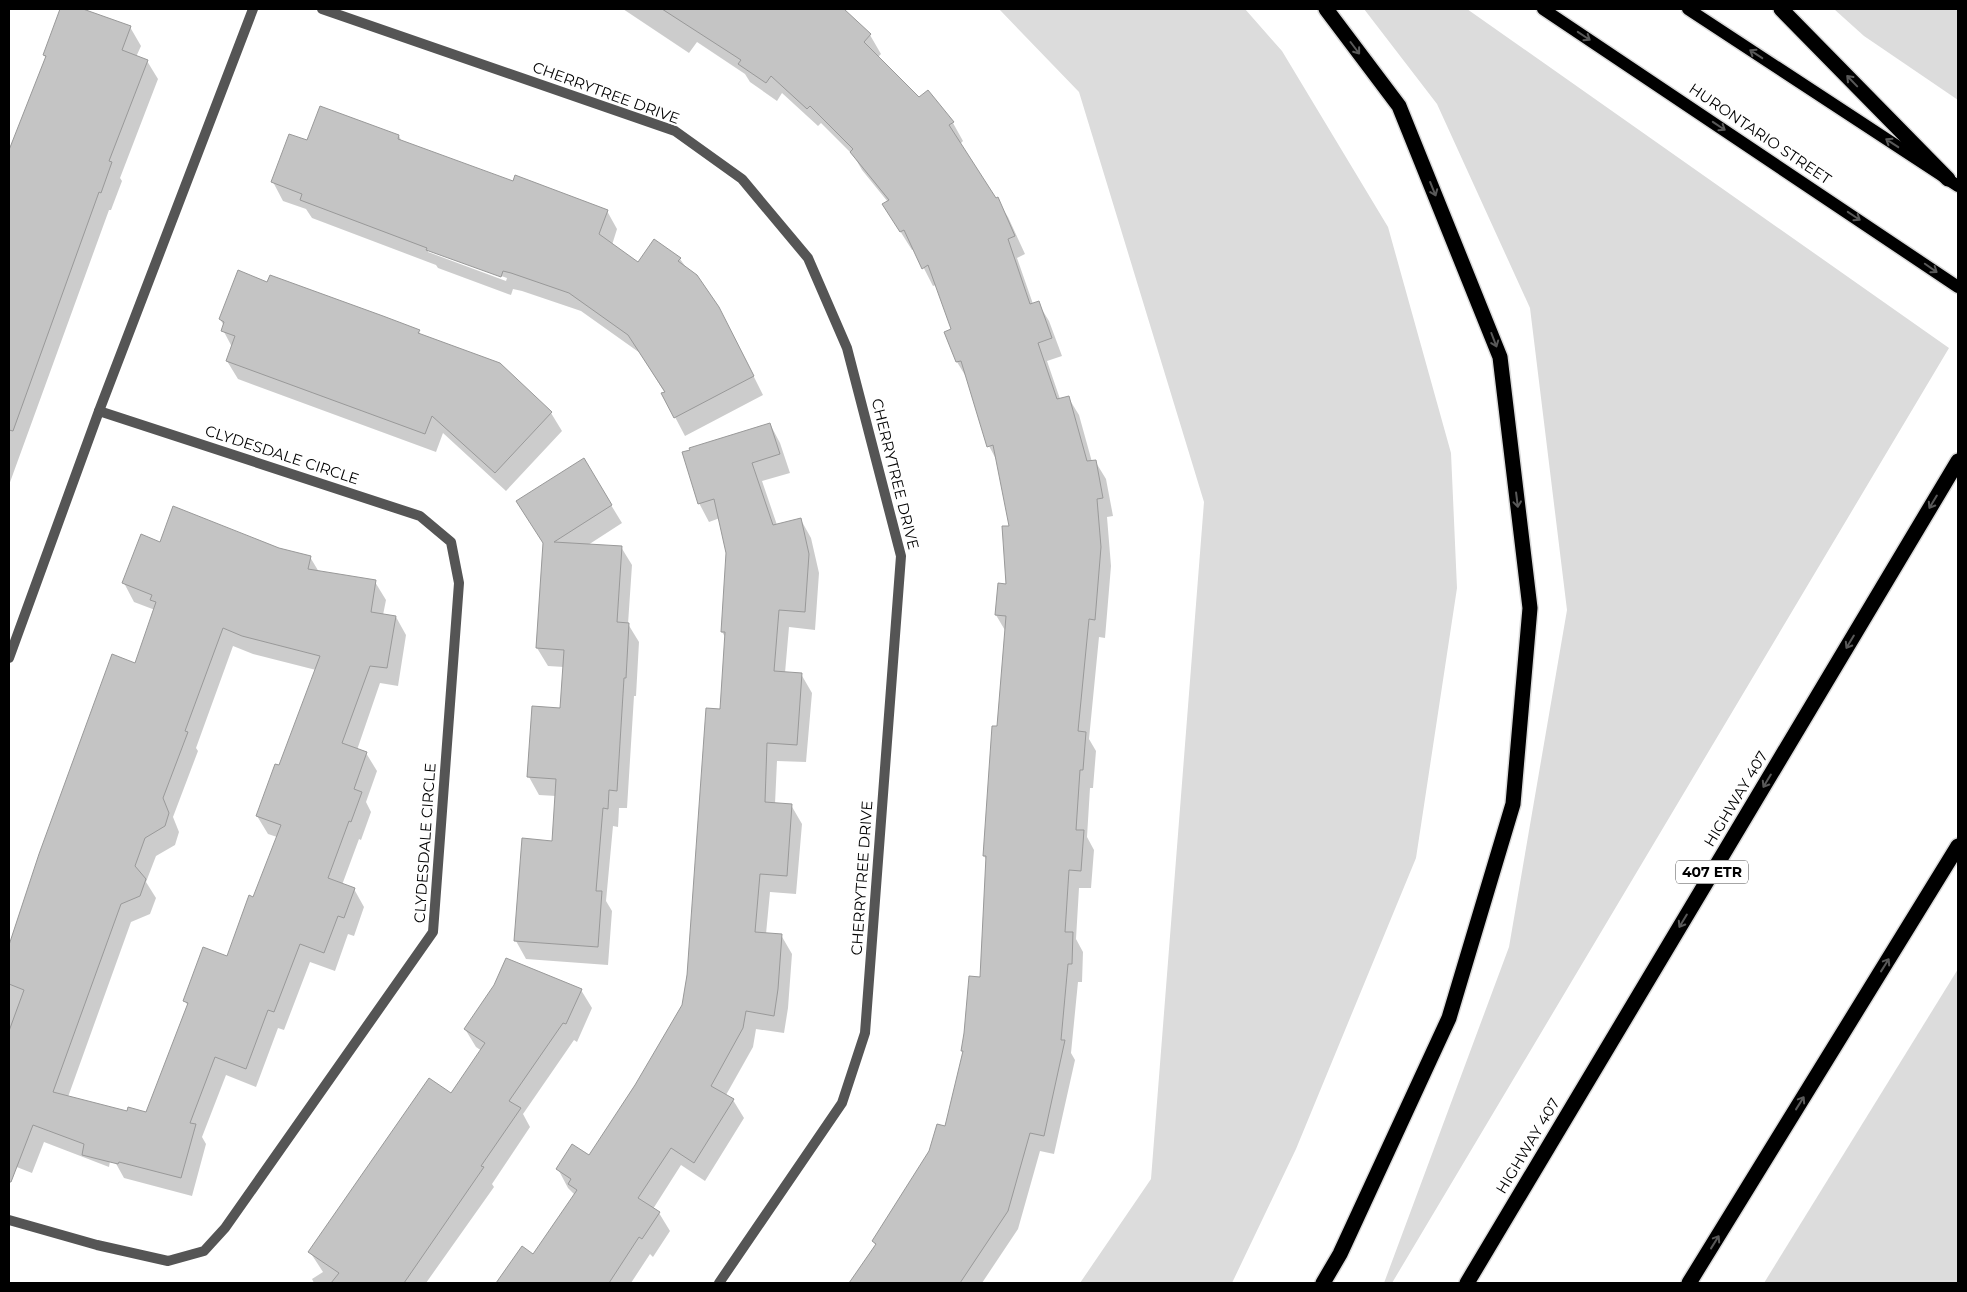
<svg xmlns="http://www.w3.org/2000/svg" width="1967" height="1292" viewBox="0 0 1967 1292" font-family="Montserrat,sans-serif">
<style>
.green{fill:#dcdcdc}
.shadow{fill:#0003;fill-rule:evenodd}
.building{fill:#c4c4c4;stroke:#999;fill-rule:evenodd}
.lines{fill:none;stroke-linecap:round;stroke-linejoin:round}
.primary-casing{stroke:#dbdbdb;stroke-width:15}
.highway-casing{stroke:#dbdbdb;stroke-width:18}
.street{stroke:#555;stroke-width:10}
.primary{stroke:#000;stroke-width:12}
.highway{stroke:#000;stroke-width:15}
.oneway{stroke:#595959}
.labels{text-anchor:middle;stroke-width:4;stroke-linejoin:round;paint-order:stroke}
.shield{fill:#fff;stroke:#4c4c4c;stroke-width:1}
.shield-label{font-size:14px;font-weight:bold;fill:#000}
.street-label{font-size:15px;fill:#000;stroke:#fff}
</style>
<rect width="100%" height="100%" fill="#fff"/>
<g class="green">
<path d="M999,9H1245L1282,51L1388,227L1451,453L1457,588L1416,858L1296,1149L1232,1283H1080L1151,1179L1204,502L1079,92Z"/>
<path d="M1364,9H1467L1949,348L1392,1283H1384L1509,947L1567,610L1530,308L1437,104Z"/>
<path d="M1834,9H1958V100L1864,36Z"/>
<path d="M1958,969V1283H1764Z"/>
</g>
<g class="shadow">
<path d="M61,9H80L130,27L141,46L136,57L147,61L158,79L120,178L122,181L111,210H109L9,485V155L46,59L44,55Z"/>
<path d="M623,9H831L840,15L844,10L870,35L881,54L878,57L919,98L953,123L963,141L960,144L1008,217L1025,254L1017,258L1033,304L1038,303L1049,321L1062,356L1047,361L1060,399L1068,397L1079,415L1092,462L1095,461L1106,479L1113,516L1107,517L1111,566L1105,638L1099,637L1089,739L1096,751L1093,788H1090L1087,837L1094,850L1091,888H1079L1076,939L1083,952L1082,982H1078L1071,1053L1075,1060L1054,1154L1040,1151L1018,1229L982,1283H851L876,1246L873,1241L946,1128L963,1053L962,1051L981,979L987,861L984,856L998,728L1006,632L996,615L1007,585L1010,527L998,463L989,446L968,380L957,362L946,332L952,330L936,285L933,286L914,249L912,250L895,223L888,202L862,170L854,156L821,123L818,126L782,93L777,101L750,82L745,74L697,42L689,53Z"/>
<path d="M399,136L402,142L514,183L607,211L617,229L612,245L638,264L680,259L729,327L763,395L685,436L675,417L665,393L640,353L581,311L522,291L513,289L511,295L438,268L436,265L312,218L306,209L283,201L273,182L308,142ZM428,250L507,278L506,281L428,252Z"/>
<path d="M268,283L419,331L421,336L551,413L562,431L506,491L443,433L436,452L238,379L227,361L232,347L223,330L224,326L220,319Z"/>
<path d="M770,424L780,443L790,473L762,481L777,525L801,520L811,538L819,573L815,630L789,627L785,673L801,674L812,693L806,762L777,761L775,804L791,805L802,824L796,894L770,892L766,934L781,935L792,954L788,1008L784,1033L756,1029L753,1047L726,1095L733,1100L744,1118L705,1181L681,1165L653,1209L659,1213L670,1231L653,1257L650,1254L631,1283H497L522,1248L534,1256L575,1195L568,1188L558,1169L589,1157L636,1085L683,1005L721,710L726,638L722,632L728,553L720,518L709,522L699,503Z"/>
<path d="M611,505L622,523L588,545L621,547L632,565L628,624L639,642L636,696H634L627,808H619L618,827L613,826L606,901L612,911L608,965L526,959L516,941L554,842L556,796L539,795L529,777L561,709L564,667L548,666L537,648L544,544Z"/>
<path d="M161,543L279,549L310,557L319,572L375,582L386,600L383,615L396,617L406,635L398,686L380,683L357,750L366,753L377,771L366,802L371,812L361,840L359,839L342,885L354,889L364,907L354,936L348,934L335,971L310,962L284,1030L278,1028L256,1087L226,1075L202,1137L206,1144L192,1196L124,1178L114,1160L112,1150L109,1167L44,1142L32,1173L9,1164V947L135,665L155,610L134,602L124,583ZM233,646L253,654L316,670L280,767L257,816L268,834L277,837L254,898L227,958L185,1001L188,1006L146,1113L128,1112L68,1097L131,922L150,914L156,898L146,882L156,856L175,845L179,832L173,817L198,751L196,748Z"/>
<path d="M581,990L592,1008L577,1042L574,1040L523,1114L530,1127L492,1184L494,1187L426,1283H314L312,1279L323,1272L310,1252L451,1095L482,1051L476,1047L465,1029Z"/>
</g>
<g class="building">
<path d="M60,9H83L131,26L122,50L148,60L109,161L112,162L101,193L99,192L13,431L9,430V150L46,56L43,55Z"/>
<path d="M662,9H844L871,34L864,42L919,97L928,90L954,122L949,125L996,198L998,197L1015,236L1008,239L1030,304L1039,301L1052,338L1038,343L1057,399L1069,396L1087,461L1096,460L1103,498L1097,499L1101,547L1095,620L1089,619L1078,731L1086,732L1083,770H1080L1076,830H1084L1081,871L1069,870L1065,932H1073L1072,964H1068L1061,1040H1065L1044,1136L1030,1133L1008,1211L960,1283H849L876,1244L872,1241L929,1151L937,1124L945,1126L963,1051H961L964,1033L969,976L980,977L986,856H983L992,726H997L1006,616L995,615L998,583L1006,584L1002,526H1009L993,445L987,447L961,361L956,362L944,332L951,329L928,265L922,269L904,230L900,232L882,204L889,200L850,152L853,149L810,106L807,109L771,76L766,83L738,64L741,60Z"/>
<path d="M320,106L399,135L398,139L513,181L515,175L608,210L599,234L638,262L654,239L681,258L678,261L697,275L719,307L754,376L674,418L661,393L665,392L628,335L569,293L511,273L503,271L501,277L426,250L427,248L300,200L302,194L271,182L289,134L307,140Z"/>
<path d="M238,270L267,282L270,275L383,316L420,330L418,333L500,363L552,412L495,473L432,416L425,434L226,361L235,336L221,331L224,322L219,319Z"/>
<path d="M770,423L780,454L752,463L773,525L801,518L809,554L805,612L779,610L774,671L802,673L797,745L767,743L765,802L792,804L787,876L760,874L755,932L782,934L778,989L774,1016L746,1011L743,1028L711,1086L734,1099L694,1163L671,1148L638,1198L660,1212L642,1239L639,1237L609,1283H496L522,1246L533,1254L577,1190L568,1184L571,1179L556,1169L572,1144L589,1155L635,1085L682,1005L687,975L706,708L720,709L725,632H721L726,553L714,499L698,504L682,452L690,450L689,448Z"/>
<path d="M584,458L612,505L554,542L622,546L617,622L629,623L626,678H624L617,791L609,790L608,809L603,808L596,891H602L598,947L514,941L522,838L552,841L556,779L527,777L532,706L560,708L564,650L536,648L543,543L516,501Z"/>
<path d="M173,506L279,548L311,556L308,569L376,580L371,612L396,616L387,668L370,666L342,743L367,752L354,789L362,792L351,822L349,821L328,878L355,888L344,918L338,916L324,953L300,944L274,1012L268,1010L246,1069L215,1057L190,1123L196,1124L181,1178L119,1162L118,1164L82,1155L84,1144L33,1125L11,1182H9V1031L24,990L9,984V945L39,854L112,654L135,663L156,602L150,600L152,595L122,583L141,534L160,542ZM223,628L242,636L320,656L279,765L275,764L256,816L281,825L253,897L249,895L227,956L203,947L183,1001L188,1003L146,1112L128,1107L127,1111L53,1092L121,904L140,896L146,879L135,866L145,838L165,826L169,813L163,798L188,732L185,731Z"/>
<path d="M506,958L582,989L566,1024L563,1023L509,1101L521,1108L481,1166L484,1167L404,1283H331L339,1273L308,1252L429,1078L451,1093L485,1043L464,1029L494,985Z"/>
</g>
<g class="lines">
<defs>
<g id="primary">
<path d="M1543,9L1958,287"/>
<path d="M1688,9L1958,186"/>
</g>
<g id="highway">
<path d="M1781,9L1948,179"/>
<path d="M1323,1283L1340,1254L1449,1018L1513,804L1530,608L1500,357L1399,106L1326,9"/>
<path d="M1467,1283L1958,461"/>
<path d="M1689,1283L1958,846"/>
</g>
</defs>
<use href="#primary" class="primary-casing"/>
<use href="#highway" class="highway-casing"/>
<g class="street">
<path d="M322,9L675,131L742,179L808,258L847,348L901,556L865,1033L842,1103L719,1283"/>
<path d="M9,658L99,411L253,9"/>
<path d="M9,1220L97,1245L168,1261L204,1251L225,1228L433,932L459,583L451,542L420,516L99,411"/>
</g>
<use href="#primary" class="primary"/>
<use href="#highway" class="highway"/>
</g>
<defs><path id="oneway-shaft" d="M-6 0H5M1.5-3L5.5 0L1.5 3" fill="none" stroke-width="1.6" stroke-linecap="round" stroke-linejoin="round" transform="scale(1.25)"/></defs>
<g class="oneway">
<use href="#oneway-shaft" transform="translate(1584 36) rotate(34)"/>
<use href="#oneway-shaft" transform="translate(1355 48) rotate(53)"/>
<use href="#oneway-shaft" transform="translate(1756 54) rotate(-147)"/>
<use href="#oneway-shaft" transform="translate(1852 81) rotate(-134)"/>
<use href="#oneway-shaft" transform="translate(1719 126) rotate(34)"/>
<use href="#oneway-shaft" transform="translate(1892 143) rotate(-147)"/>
<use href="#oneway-shaft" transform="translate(1433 189) rotate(68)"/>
<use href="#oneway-shaft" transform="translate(1854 216) rotate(34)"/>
<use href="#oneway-shaft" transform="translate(1931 268) rotate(35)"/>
<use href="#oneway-shaft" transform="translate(1494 340) rotate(69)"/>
<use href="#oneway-shaft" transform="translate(1517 500) rotate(83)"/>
<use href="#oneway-shaft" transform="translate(1933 502) rotate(121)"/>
<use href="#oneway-shaft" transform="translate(1850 642) rotate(121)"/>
<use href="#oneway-shaft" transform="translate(1767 781) rotate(121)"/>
<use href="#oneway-shaft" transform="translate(1683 921) rotate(121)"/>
<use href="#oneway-shaft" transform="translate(1885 965) rotate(-58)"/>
<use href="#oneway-shaft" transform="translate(1800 1103) rotate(-58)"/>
<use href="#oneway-shaft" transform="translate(1715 1242) rotate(-58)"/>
</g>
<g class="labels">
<rect class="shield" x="1676" y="860.5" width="72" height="23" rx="4"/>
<g class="shield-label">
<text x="1712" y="877">407 ETR</text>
</g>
<g class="street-label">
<text transform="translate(606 93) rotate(20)" y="5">CHERRYTREE DRIVE</text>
<text transform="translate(1760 134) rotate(34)" y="5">HURONTARIO STREET</text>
<text transform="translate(282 455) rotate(18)" y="5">CLYDESDALE CIRCLE</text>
<text transform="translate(895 474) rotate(76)" y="5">CHERRYTREE DRIVE</text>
<text transform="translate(1736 799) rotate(-59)" y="5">HIGHWAY 407</text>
<text transform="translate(425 843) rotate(-86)" y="5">CLYDESDALE CIRCLE</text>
<text transform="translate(862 878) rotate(-86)" y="5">CHERRYTREE DRIVE</text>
<text transform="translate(1528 1146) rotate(-59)" y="5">HIGHWAY 407</text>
</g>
</g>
<rect width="1967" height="1292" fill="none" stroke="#000000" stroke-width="20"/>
</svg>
